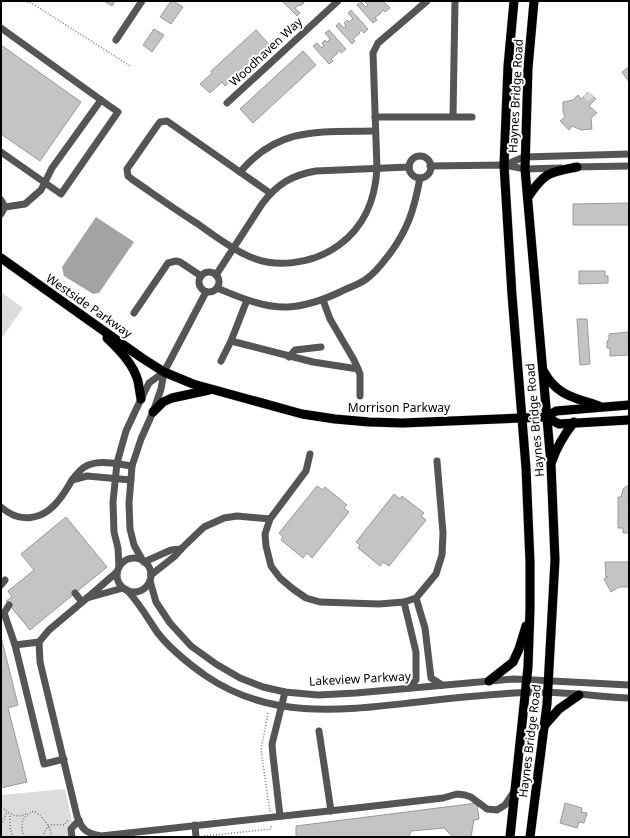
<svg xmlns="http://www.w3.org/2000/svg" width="630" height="838" viewBox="0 0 630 838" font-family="'Noto Sans',sans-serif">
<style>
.green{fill:#dcdcdc}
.water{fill:#a3a3a3}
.building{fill:#c4c4c4;stroke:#999}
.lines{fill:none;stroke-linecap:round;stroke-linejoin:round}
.minor-tunnel{stroke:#d9d9d9;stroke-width:7;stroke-dasharray:7 3.5;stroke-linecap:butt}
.major-casing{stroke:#dbdbdb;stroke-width:10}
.path{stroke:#777;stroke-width:1.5;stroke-dasharray:1 2;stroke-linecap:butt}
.minor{stroke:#555;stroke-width:7}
.major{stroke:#000;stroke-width:9}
.labels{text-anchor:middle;stroke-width:4;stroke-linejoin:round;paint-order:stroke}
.street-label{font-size:12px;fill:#000;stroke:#fff}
</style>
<rect width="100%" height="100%" fill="#fff"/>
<g class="green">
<path d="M1,292L23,308L1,339Z"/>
<path d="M65,789L74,830V837H1V795Z"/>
</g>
<path class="water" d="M96,217L134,242L99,293L93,294L64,276L62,267Z"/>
<g class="building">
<path d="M104,1H115L112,6Z"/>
<path d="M171,1H173L183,7L171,24L160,17Z"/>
<path d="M282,1H302L304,3L300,6L299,5L295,8L300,13L297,16Z"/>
<path d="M367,1H383L390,8L385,12L383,10L381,12V13L375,18L377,20L373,23L357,5L361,2L366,7L368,5L365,2Z"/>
<path d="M351,10L368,29L364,33L361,30L359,33H360L353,39L355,41L352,44L336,26L339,23L344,28L346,26L344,23L347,20L349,22L353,19L348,13Z"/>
<path d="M154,29L164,35L152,52L143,45Z"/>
<path d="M256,30L269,44L225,86L222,82L210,93L200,84L212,73L211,71Z"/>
<path d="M329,30L346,49L341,53L339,50L337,52L338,53L331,59L333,61L329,64L313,46L317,43L322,48L324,46L322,43L325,40L327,42L330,39L325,33Z"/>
<path d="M1,45L81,102L40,161L1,134Z"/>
<path d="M303,51L316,65L253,123L240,109Z"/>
<path d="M629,67V82L622,72Z"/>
<path d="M588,92L596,99L589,106L597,113L591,118L592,129L581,130L572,126L569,130L560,121L565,117L563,112V102L573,100L578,95L581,99Z"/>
<path d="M629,203V225H573V204Z"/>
<path d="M579,271H605V276H608V283L579,284Z"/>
<path d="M577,319H587L590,364L580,365Z"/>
<path d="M628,332L629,355L610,356V348H607V341L609,340V334Z"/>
<path d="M628,485L629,533H623V528H618V497H621L623,489Z"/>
<path d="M317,486L323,490L325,487L347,505L344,508L349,512L312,558L307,553L303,558L281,540L283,537L279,533Z"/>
<path d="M394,494L400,499L402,496L424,513L421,516L426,520L389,566L383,562L380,566L358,548L360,545L356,542Z"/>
<path d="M66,517L107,567L30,630L6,601L12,597L8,591L34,570L21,554Z"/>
<path d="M605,562H629V587H619L611,592L604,579L608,577H606Z"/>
<path d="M1,637L18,705L8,708L27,782L1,788Z"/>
<path d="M477,803L479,819L474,820L471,837H453L444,828L411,831L409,837H296V826Z"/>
<path d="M565,803L582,808L581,812L587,813L584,823L579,822L577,828L560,823Z"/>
</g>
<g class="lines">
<path class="minor-tunnel" d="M586,94L593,102"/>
<defs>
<g id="major">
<path d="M528,197C545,172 548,173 577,167"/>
<path d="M1,258L142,358L164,372L193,384L302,414L335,419L369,422L403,423L546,417L556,411L629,405"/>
<path d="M107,338C119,350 133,363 138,381C139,387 140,393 141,399"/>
<path d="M544,372C557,396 576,398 599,406"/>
<path d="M153,412L163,402L172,398L209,390"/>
<path d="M546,417L559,424L629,420"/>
<path d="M552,461C557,446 564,435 574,422"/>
<path d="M489,681L513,662L519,649L526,626"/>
<path d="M544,726L559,709L579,695"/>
<path d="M510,837L528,667L530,609V562L526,468L512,295L504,165L508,66L514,1"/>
<path d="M530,837L547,704L555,560L551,464L525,169L528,68L534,1"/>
</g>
</defs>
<use href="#major" class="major-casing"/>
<g class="path">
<path d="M24,1L33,4L130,66"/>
<path d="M268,713L261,750L270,812"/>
<path d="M1,807C10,813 14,819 26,814"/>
<path d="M10,816V828L13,837"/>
<path d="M1,825L7,812"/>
<path d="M204,836L271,829V825"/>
<path d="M24,837C20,825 21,816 34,811C44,818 50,825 52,837"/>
<path d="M43,837C47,823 51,824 64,825L69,819"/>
</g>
<g class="minor">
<path d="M1,28L101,100"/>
<path d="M116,40L142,1"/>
<path d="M227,103L338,1"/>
<path d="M453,116L455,1"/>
<path d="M375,117H472"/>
<path d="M1,152L61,194L118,112L101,100L52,168L41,190L25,204L5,207L1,214"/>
<circle cx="420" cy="167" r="11"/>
<path d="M505,165L524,157L629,154"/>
<path d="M430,166L504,165L525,169L561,168"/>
<path d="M573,167L629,166"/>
<path d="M240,172C279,126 320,132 375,131"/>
<path d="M270,193L167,121L160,122L157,126L127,169L128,176L133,180C155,195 176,210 198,224C213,235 228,246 244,254C274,270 313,264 339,245C365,226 375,200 377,169L373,53L378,43L427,1"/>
<path d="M1,200L5,207"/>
<circle cx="209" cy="282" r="10"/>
<path d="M216,275L262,204C277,184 292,175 316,171L409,167"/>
<path d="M217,288C239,297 263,308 288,307C307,306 323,300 340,292C348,288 357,285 365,280C374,274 382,264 388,256C408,230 414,210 420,178"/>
<path d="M323,300L330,319L354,360L360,374V396"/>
<path d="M134,313L168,263L176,261L180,262L201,276"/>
<path d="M231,341L313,362L358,369"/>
<path d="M289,357L295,350L321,347"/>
<path d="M221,361L231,341L247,300"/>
<path d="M131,480L87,476L72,480C75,476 79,471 83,468C96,458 117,464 132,466"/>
<path d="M1,507C20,524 43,520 58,501C64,494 68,487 72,480"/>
<path d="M270,519L265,534L266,546L271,566L280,578L293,589L306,598L320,602L379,604L404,602L416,598L436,574L442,555L443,533L437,461"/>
<circle cx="134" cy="575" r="17"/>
<path d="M143,561L134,545L130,529L129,503L132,466L141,439L153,412L161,389L164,372L206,292"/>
<path d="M144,562L171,550L181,549"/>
<path d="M119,567L118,548L114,532L113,502L117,463L126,431L141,399L149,383L164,372"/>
<path d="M117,572L87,598L123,588"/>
<path d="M151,575L175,556L181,549L204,527L224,518L237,516L270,519L306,471L310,454"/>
<path d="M150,581L156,602L170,623L191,646L216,664L240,678L263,687L285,692L318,695L356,693L514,679L629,685"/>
<path d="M1,585L5,580"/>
<path d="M127,590C139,603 147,617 157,632C170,649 189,664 206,676C269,719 338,711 409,703C444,699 479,695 514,693C552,690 591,696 629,698"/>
<path d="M75,593L82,602"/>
<path d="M87,598L49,630L39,642L40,662L77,816C82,830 86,833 101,836L365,807L443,798L457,794L465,795L471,797L487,809L497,810L505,805L515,790"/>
<path d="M416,598L425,628L431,678L442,685"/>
<path d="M404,602L416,652V680L409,688"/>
<path d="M9,605L4,613L15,645L44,764L64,759"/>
<path d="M15,645L39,642"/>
<path d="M319,731L331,811"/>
<path d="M280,816L273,756L272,744L285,692"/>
<path d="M195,825L196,837"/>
<path d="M72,837L71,829L79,820"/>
</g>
<use href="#major" class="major"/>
</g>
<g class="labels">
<g class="street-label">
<text transform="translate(266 52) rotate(-43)" y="4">Woodhaven Way</text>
<text transform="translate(516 96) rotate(-87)" y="4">Haynes Bridge Road</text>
<text transform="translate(89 306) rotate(35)" y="4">Westside Parkway</text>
<text x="399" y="412">Morrison Parkway</text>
<text transform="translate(535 420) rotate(-95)" y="4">Haynes Bridge Road</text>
<text transform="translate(360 679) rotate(-3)" y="4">Lakeview Parkway</text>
<text transform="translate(530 741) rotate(-83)" y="4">Haynes Bridge Road</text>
</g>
</g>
<rect width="630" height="838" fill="none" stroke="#000000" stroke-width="4"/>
</svg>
